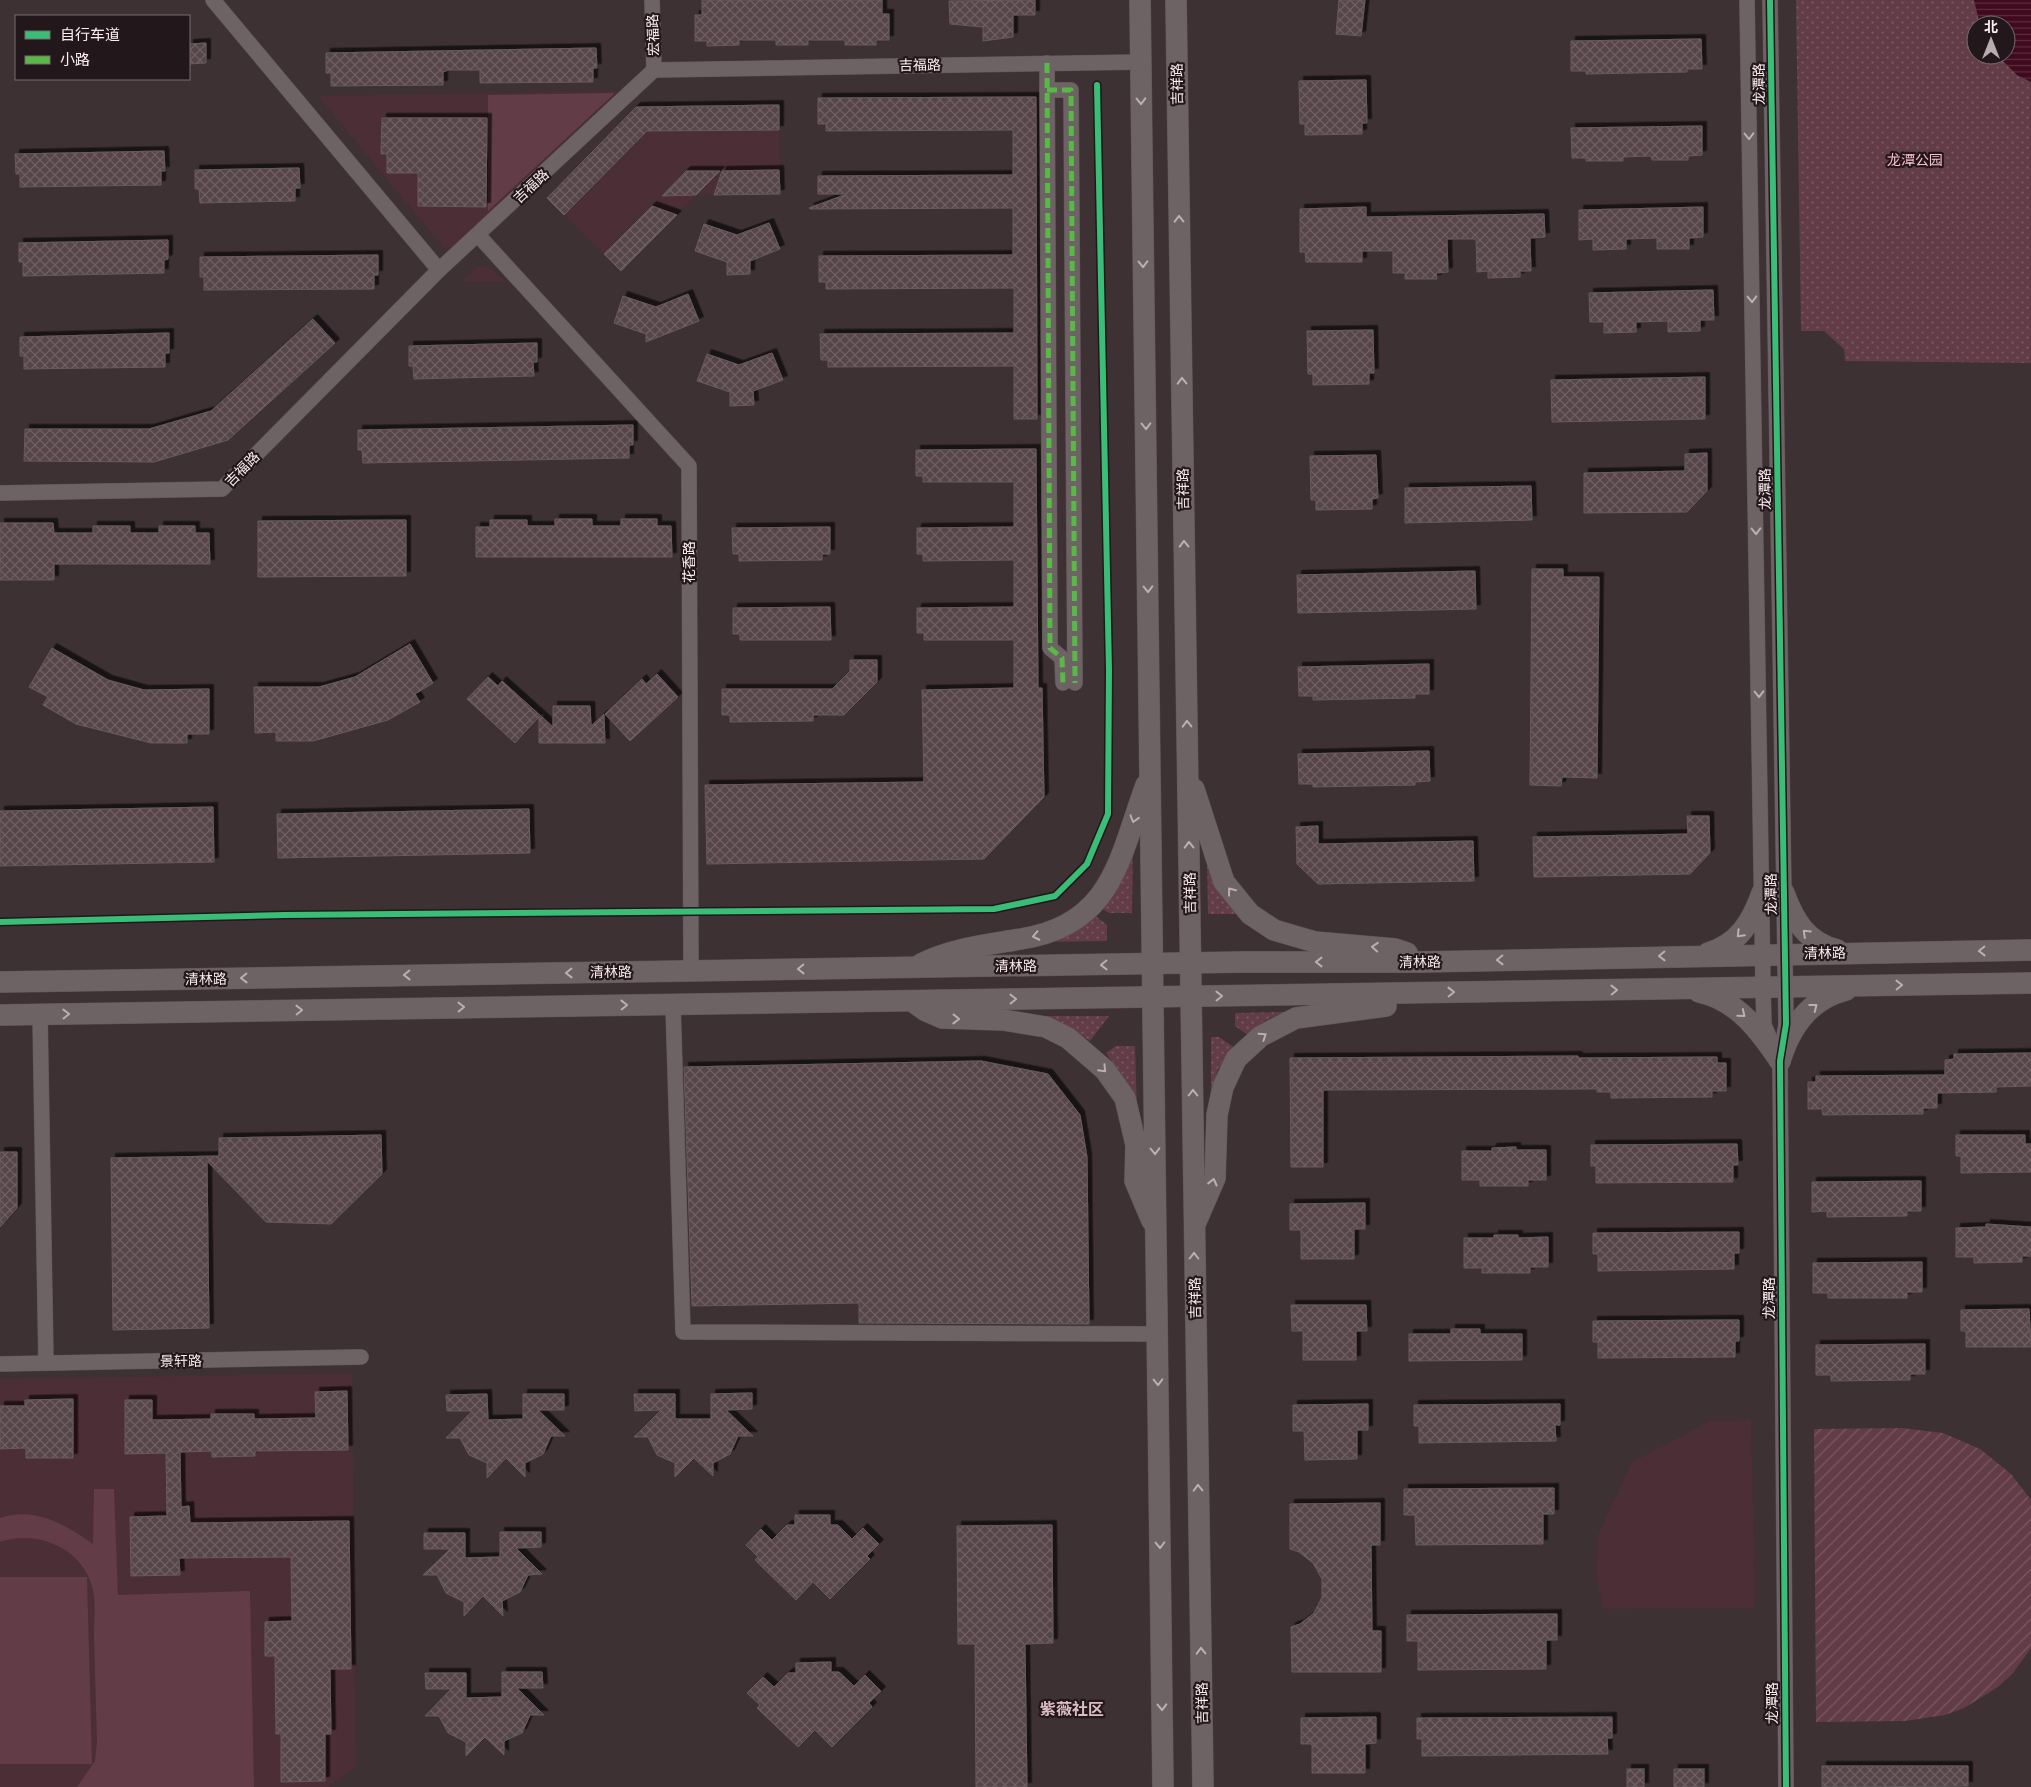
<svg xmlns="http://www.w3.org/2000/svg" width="2031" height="1787" viewBox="0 0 2031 1787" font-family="Quicksand,'Noto Sans SC',sans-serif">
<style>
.built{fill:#4b2e36}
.grass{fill:url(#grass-dots);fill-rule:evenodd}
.garden{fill:url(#garden-furrows)}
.pitch{fill:#623d47}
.water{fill:url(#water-rules)}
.building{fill:url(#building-cross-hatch);stroke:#665b5e;filter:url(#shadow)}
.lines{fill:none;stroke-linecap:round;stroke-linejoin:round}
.street-casing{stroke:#5c5053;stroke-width:16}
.secondary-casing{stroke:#5c5053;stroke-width:22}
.street{stroke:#6d6365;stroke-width:15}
.secondary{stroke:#6d6365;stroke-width:21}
.quiet{stroke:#58b947;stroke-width:5;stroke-dasharray:10 5;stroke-linecap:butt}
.cycleway-casing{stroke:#22171a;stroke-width:9}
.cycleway{stroke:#3abd76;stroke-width:6}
.oneway{stroke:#bcaeb1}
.labels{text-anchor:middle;stroke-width:4.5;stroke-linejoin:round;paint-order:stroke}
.street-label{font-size:14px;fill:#fdecf0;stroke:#22171a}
.park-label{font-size:14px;fill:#fabecc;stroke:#22171a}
.quarter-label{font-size:16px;font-weight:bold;fill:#dcbdc4;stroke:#22171a}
</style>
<defs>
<pattern id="grass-dots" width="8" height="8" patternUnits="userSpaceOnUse" patternTransform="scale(1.25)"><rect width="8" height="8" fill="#623d47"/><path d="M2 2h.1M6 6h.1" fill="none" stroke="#795962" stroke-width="1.8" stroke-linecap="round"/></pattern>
<pattern id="garden-furrows" width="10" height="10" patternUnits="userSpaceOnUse" patternTransform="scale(1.25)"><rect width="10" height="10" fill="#623d47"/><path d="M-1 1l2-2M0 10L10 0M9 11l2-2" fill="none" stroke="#795962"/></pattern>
<pattern id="water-rules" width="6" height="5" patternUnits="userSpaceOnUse" patternTransform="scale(1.25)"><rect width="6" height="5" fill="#3f091e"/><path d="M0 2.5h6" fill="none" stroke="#5c2d3f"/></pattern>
<pattern id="building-cross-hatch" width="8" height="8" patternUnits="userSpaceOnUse" patternTransform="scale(1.25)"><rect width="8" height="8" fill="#564449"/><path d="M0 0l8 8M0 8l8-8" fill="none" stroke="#6f5f64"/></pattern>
<filter id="shadow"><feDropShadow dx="4.5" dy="-4.5" stdDeviation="0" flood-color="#0009"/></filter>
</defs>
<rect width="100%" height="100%" fill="#3d3134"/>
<g class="built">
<path d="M619,91L452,247H443L318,96Z"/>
<path d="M779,105L780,194L696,195L621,271L547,198L636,107Z"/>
<path d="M478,267H490L504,281H461Z"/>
<path d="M352,1373L356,1767L329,1787H0V1379Z"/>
<path d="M1751,1420L1755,1608L1603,1609L1596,1573L1598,1535L1632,1462L1710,1421Z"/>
</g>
<g class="grass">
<path d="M1796,0H2031V363L1845,361L1844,349L1824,331H1801ZM1976,25H2006V55H1976Z"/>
<path d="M1133,834L1132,913H1109L1101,908Z"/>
<path d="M1207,853L1239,914H1208Z"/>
<path d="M1093,914L1107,925V941L1032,942Z"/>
<path d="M1287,1012C1271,1017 1259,1022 1248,1035L1235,1026V1013Z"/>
<path d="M1039,1016H1109L1090,1041L1072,1029Z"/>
<path d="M1211,1037H1219L1235,1048L1218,1069L1211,1095Z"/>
<path d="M1116,1046H1135L1137,1114L1124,1080L1106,1053Z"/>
</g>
<path class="garden" d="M1902,1428L1943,1433L1980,1449L2011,1474L2031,1500V1648L2013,1673L1998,1687L1964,1708L1945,1715L1905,1721L1816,1722L1814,1429Z"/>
<g class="pitch">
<path d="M615,93L488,211V95Z"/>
<path d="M94,1489H114L118,1595L250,1591L254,1787H77L95,1761L97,1742C96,1707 95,1671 94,1635C94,1621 96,1604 93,1590C84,1548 37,1529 0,1542V1518C35,1506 66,1525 93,1544Z"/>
<path d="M0,1577H87L92,1764H0Z"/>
</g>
<path class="water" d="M1974,0H2031V82L2017,75L1997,55H2006V25H1980Z"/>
<g class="building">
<path d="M702,0H882V14H889V40H876V45H845V40H808V45H776V40H739V45L707,46V41H695V15H702Z"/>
<path d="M1035,0V15H1013V37L983,41V27L950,24L949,1Z"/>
<path d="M1339,0H1365L1361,36L1336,34Z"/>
<path d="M1701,39L1702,69H1687V72L1586,74V71H1571V41Z"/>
<path d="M206,43V63L189,64V44Z"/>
<path d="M596,48L597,68H593V82L480,83V70H448L443,72V85L331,86V73H326V53Z"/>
<path d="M1366,80L1367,123H1362V134L1305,135V124H1300L1299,81Z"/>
<path d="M1036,97L1037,419H1014V366L828,367V360H821L820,334L1014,333V288L826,289V282H819V256L1013,255V208L810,209L809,208L847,194H818V176L1013,175V130L826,131V124H818V98Z"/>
<path d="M779,105V130L647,131L564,215L547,198L636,107Z"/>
<path d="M382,118H487L486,207L418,206V173H387V154H381Z"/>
<path d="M1702,126V155L1688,156V160H1652L1651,156L1623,157V161H1586V158H1572L1571,128Z"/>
<path d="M164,151L165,171H161V185L20,187V174H16L15,154Z"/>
<path d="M299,168L300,188H295V201L200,203L199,189H195V170Z"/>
<path d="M779,170L780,194L714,195L722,171Z"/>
<path d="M686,171H720L696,195L662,196Z"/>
<path d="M652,206L677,215L621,271L604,254Z"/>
<path d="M1366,207V217L1544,214L1545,237L1530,238L1531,271H1520V277L1488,278V271L1477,272L1476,239H1447L1448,272L1436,273L1437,279H1405V273H1393V251H1362V262H1306L1305,252H1300V209Z"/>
<path d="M1703,207V237L1689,238V249H1657V238L1626,239V249L1593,250V239L1579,240V210Z"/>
<path d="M769,223L780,249L750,261V274L727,275V262L695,251L704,224L737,235Z"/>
<path d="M168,240V259L164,260V273L23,276V262H19V243Z"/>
<path d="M378,255V275H374V289L204,290V277H200V257Z"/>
<path d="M1713,290L1714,320H1700V331L1668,332V321L1636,322V332L1604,333V322H1590L1589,293Z"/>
<path d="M688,294L699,321L646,342V334L614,323L623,296L656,307Z"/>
<path d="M313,319L335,343L228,440L154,462L24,461L25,429H149L211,411Z"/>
<path d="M1373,330L1374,373H1369V384L1313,385V374H1308L1307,331Z"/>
<path d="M169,333V353H165V367L24,369V356H20V337Z"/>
<path d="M537,343V362H533L534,376L414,379L413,366H409V346Z"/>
<path d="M772,353L783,380L753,391L754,405L730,406V392L697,381L707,354L739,365Z"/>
<path d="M1705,377V419L1552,422L1551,380Z"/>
<path d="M633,425V445H629V458L363,463L362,450H358V430Z"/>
<path d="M1036,449L1038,688H1042L1044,797L984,859L707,864L705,785L924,782L922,690L1014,688V640H924V633H917V608L1014,607V560L923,561V554H917V528L1014,527V482H923V476H916V450Z"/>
<path d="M1707,453V491L1687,512L1584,513V473L1685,471V454Z"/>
<path d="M1376,455L1378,498L1372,499V509L1316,510V500H1311L1310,456Z"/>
<path d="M1531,486L1532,520L1405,523V488Z"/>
<path d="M555,519H592V526H621V519H657V526H671L672,557H476V527H490V520H527V526H555Z"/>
<path d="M406,520V576L258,577V521Z"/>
<path d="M0,523H53L54,533H93V526H130V533H159V526H195V533H209L210,564H54V580H0Z"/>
<path d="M830,527V554H822V560L739,561V554H733L732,528Z"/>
<path d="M1532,569H1563V577H1599L1597,778L1562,777L1561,786L1530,785Z"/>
<path d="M1475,571L1476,609L1298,613L1297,575Z"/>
<path d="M830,607L831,640H740V634H733V608Z"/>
<path d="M410,644L433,683L415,694L420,702L388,720L313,741H276V732L255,733L254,687H319L355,677Z"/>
<path d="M52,648L108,680L144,690L209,689V734H187V743H151L76,724L43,705L48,697L29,687Z"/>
<path d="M850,660H877V682L844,715H813V721L730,722V715H722V689H832L850,671Z"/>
<path d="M1429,664V694H1415V698L1313,700V696H1299L1298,667Z"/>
<path d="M657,674L678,697L630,741L605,714L642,679L646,684Z"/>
<path d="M488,677L498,686L502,681L553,727V706H590L591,726L604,714L605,743H539V717L515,743L467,699Z"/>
<path d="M1429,751L1430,781L1415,782V785L1313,787V784H1299L1298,754Z"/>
<path d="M213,807L214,862L0,866V811Z"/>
<path d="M529,809L530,853L278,858L277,814Z"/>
<path d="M1687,816H1709L1710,853L1690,874L1534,877L1533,837L1688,834Z"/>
<path d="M1318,826V844L1473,841L1474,881L1318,884L1297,864L1296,827Z"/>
<path d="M2031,1053V1086L1996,1087V1092L1937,1093V1108H1923V1114L1823,1115L1822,1109H1808V1082H1816V1076L1945,1075V1060L1954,1059V1054Z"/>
<path d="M1578,1056V1058L1717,1057V1063H1726V1091H1712V1097L1611,1098V1092H1597V1089L1323,1090V1167H1291L1290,1058Z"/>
<path d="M981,1061L1048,1074L1080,1115L1087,1157L1089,1324L859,1323V1303L692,1306L684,1067Z"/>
<path d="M381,1135L382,1174L331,1224L266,1222L207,1161L209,1328L113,1330L111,1158L219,1156V1138Z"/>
<path d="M1956,1135H2025V1144H2031V1172L1961,1173V1156H1956Z"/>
<path d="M1737,1144L1738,1165H1733V1182L1596,1183V1166H1591V1145Z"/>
<path d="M1516,1147V1150H1546V1180H1528V1186H1480V1180H1462V1151H1492V1148Z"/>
<path d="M0,1152H17V1208L0,1227Z"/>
<path d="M1921,1181V1211H1907V1216L1827,1217V1211L1812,1212V1182Z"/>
<path d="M1365,1203V1229H1354V1259H1301V1230H1290V1204Z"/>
<path d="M1986,1224L2031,1227V1256H2022V1262L1974,1263V1257H1956V1228L1986,1227Z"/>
<path d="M1739,1232V1253H1734V1269L1598,1271V1254H1593V1233Z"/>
<path d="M1494,1235H1518V1238L1548,1237V1267H1530V1273H1482V1268H1464V1238H1494Z"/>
<path d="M1922,1262V1292H1907V1298H1828V1293H1813V1263Z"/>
<path d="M1291,1305H1366L1367,1331H1356V1360H1303V1331H1292Z"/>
<path d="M2029,1309L2031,1347H1966V1331H1961V1310Z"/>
<path d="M1725,1320H1739V1341H1735V1357L1598,1358V1342H1593V1321Z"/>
<path d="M1451,1329H1480V1334H1522V1360L1409,1361V1334H1451Z"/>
<path d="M1925,1344V1374H1910V1380L1831,1381V1375H1816V1345Z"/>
<path d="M347,1391L348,1450L255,1451V1456L212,1457V1451L180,1452L181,1507L189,1506L190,1523L349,1521L351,1669H330L331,1734H325V1781L281,1782V1734H276L275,1656H265V1622L292,1621L291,1557L179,1558L180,1575L131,1576L130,1517L167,1516L166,1453L125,1454V1400H152V1420L211,1419V1414H254V1419L316,1418L315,1392Z"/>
<path d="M752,1393V1409L726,1410L753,1436H738L730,1454L713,1463V1476L694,1458L675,1477V1463L657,1455L648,1437H634L661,1410L635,1411L634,1394H675V1419H711V1394Z"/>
<path d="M487,1394L488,1420L523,1419V1394H564V1410H538L565,1436H551L543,1454L525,1463V1477L506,1458L487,1478V1463L469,1455L460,1438H446L472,1411H447L446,1395Z"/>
<path d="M73,1399V1458H26V1448L0,1449V1406H25V1400Z"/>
<path d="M1368,1404V1430H1357V1459L1305,1460L1304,1431H1293V1405Z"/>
<path d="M1560,1404V1425H1555L1556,1441L1419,1443V1426H1414V1405Z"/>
<path d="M1554,1488V1514H1543V1544L1416,1545L1415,1515H1404V1489Z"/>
<path d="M1380,1503V1545H1371L1372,1631H1381V1672H1292L1291,1627L1300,1624L1314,1613L1322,1597V1579L1313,1563L1299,1552L1290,1549V1504Z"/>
<path d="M795,1515H830V1525H838L852,1539L863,1528L879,1544L867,1556L870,1559L830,1599L813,1582L796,1600L755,1560L758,1557L746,1545L761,1529L772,1540L787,1525H795Z"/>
<path d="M1052,1525L1053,1643L1025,1644L1027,1787H976L975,1644H958L957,1526Z"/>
<path d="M500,1532H541V1547L516,1548L542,1574L528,1575L520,1592L502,1601L503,1616L483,1596L464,1616V1602L446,1593L437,1575H423L450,1549H424V1533H465V1558L500,1557Z"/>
<path d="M1557,1614V1640H1546V1669L1418,1670V1641H1407V1615Z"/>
<path d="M831,1662V1672H839L854,1686L865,1675L881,1691L869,1703L872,1707L832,1747L815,1730L798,1747L757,1708L760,1705L747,1693L763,1677L774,1687L788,1673H796V1663Z"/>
<path d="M502,1672H542L543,1688H517L544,1715H530L522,1733L504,1741V1755L485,1737L466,1756V1742L448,1733L439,1716H425L451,1689H426L425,1673H466V1698L502,1697Z"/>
<path d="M1376,1717V1743L1365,1744V1773H1312V1744H1301V1718Z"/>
<path d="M1612,1717V1738H1607L1608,1754L1422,1756V1739H1417V1718Z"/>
<path d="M1822,1766H1968V1786L1822,1787Z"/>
<rect x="1627" y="1769" width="17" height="18"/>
<rect x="1674" y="1769" width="30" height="18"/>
</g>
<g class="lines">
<defs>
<g id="street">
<path d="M213,0L439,270"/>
<path d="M652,0L654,70"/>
<path d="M1747,0L1763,987L1764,1025L1770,1039"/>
<path d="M1770,0L1786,1024L1780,1061L1786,1787"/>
<path d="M1047,63L1050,648L1062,658L1063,683"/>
<path d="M1047,90H1071L1075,683"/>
<path d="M478,235L689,466L691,971"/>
<path d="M0,493L222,489L439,270L654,70L1140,62"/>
<path d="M673,1004L683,1332L1157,1334"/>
<path d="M40,1014L46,1363"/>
<path d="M0,1364L361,1357"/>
</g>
<g id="secondary">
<path d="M1140,0L1163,1787"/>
<path d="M1176,0L1203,1787"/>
<path d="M1194,789L1224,882L1250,914L1274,930L1315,942L1395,949L1407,953"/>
<path d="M1784,893C1794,921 1807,942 1837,950"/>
<path d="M1708,953C1739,944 1752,921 1762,893"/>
<path d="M921,964C953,948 986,945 1021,939C1113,925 1119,858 1146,785"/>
<path d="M0,982L1243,962H1420L2031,950"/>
<path d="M1699,992C1737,1000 1759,1030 1780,1061"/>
<path d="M912,1001L926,1011L942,1018L1003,1020L1046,1027L1068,1038L1105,1070L1125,1098L1136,1145L1135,1181L1152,1221"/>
<path d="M0,1015L2031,983"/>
<path d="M1780,1061C1790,1028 1809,999 1846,990"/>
<path d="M1195,1224L1215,1178L1217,1115L1223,1087L1236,1059L1261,1036L1296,1018L1386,1006"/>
</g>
</defs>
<use href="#street" class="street-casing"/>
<use href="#secondary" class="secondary-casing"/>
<use href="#street" class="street"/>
<use href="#secondary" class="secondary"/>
<g class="quiet">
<path d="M1047,63L1050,648L1062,658L1063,683"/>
<path d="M1047,90H1071L1075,683"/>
</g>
<defs>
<g id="cycleway">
<path d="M1770,0L1786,1024L1780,1061L1786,1787"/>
<path d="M0,922L284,915L994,909L1055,896L1087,864L1108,814L1109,670L1097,85"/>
</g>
</defs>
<use href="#cycleway" class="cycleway-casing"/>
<use href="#cycleway" class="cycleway"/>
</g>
<defs><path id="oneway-chevron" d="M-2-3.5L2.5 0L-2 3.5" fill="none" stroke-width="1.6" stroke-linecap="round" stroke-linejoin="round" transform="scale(1.25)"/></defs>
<g class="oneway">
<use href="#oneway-chevron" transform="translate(1141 101) rotate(89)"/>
<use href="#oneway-chevron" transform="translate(1749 136) rotate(89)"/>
<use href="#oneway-chevron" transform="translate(1179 219) rotate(-91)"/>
<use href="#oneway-chevron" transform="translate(1143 264) rotate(89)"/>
<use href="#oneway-chevron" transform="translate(1752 299) rotate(89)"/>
<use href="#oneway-chevron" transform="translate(1182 381) rotate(-91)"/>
<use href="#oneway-chevron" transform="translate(1146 426) rotate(89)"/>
<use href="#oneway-chevron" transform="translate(1756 531) rotate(89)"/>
<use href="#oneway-chevron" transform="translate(1184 544) rotate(-91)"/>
<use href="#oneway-chevron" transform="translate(1148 589) rotate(89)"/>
<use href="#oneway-chevron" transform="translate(1759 694) rotate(89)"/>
<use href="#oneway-chevron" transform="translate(1187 724) rotate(-91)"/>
<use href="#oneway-chevron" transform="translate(1134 819) rotate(107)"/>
<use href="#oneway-chevron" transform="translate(1189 845) rotate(-91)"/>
<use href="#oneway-chevron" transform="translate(1231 891) rotate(-128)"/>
<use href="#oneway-chevron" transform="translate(1806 933) rotate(-137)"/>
<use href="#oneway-chevron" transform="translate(1740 934) rotate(134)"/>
<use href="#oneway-chevron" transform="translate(1036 936) rotate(168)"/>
<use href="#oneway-chevron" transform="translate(1375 947) rotate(-176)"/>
<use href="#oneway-chevron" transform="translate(1982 951) rotate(179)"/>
<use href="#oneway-chevron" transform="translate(1662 956) rotate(179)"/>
<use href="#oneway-chevron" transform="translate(1500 960) rotate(179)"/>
<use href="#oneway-chevron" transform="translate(1319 962) rotate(180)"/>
<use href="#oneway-chevron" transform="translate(1104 965) rotate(179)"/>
<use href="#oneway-chevron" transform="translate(801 969) rotate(179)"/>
<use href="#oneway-chevron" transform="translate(569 973) rotate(179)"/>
<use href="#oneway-chevron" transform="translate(407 975) rotate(179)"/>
<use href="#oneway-chevron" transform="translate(244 978) rotate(179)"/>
<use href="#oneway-chevron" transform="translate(1899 985) rotate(-1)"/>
<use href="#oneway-chevron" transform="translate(1614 990) rotate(-1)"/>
<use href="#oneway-chevron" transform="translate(1451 992) rotate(-1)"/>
<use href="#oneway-chevron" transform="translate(1219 996) rotate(-1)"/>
<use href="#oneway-chevron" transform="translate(1013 999) rotate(-1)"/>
<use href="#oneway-chevron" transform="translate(624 1005) rotate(-1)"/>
<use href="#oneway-chevron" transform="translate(461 1007) rotate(-1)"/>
<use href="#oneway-chevron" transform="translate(1814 1007) rotate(-38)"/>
<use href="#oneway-chevron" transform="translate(299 1010) rotate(-1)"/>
<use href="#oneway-chevron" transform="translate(66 1014) rotate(-1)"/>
<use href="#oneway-chevron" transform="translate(1742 1014) rotate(39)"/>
<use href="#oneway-chevron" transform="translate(956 1019) rotate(1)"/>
<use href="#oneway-chevron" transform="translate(1263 1036) rotate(-34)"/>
<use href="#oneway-chevron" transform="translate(1103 1069) rotate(46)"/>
<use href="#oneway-chevron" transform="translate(1193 1093) rotate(-90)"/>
<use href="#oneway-chevron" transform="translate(1155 1151) rotate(89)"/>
<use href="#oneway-chevron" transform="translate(1213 1182) rotate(-76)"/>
<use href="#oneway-chevron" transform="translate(1194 1256) rotate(-90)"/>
<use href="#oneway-chevron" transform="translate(1158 1382) rotate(89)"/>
<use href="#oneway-chevron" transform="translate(1198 1488) rotate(-91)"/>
<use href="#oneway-chevron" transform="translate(1160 1545) rotate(89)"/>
<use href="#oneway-chevron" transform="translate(1201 1651) rotate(-91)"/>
<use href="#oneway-chevron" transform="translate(1162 1707) rotate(89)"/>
</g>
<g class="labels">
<g class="street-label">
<text transform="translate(653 35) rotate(-92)" y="5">宏福路</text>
<text transform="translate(920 65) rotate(-1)" y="5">吉福路</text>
<text transform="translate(1177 84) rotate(-91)" y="5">吉祥路</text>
<text transform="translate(1759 84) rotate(-91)" y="5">龙潭路</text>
<text transform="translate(531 186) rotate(-43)" y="5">吉福路</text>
<text transform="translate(242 469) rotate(-45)" y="5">吉福路</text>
<text transform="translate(1183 489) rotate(-91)" y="5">吉祥路</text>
<text transform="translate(1765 489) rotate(-91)" y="5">龙潭路</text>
<text transform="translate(689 562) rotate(-90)" y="5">花香路</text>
<text transform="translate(1190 893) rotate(-91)" y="5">吉祥路</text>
<text transform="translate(1771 894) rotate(-91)" y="5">龙潭路</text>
<text transform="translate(1825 953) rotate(-1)" y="5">清林路</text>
<text transform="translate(1420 962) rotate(-1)" y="5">清林路</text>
<text transform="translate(1016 966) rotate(-1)" y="5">清林路</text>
<text transform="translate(611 972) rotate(-1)" y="5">清林路</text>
<text transform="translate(206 979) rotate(-1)" y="5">清林路</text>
<text transform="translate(1195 1298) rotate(-91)" y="5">吉祥路</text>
<text transform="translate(1769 1298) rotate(-90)" y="5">龙潭路</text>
<text transform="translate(181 1361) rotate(-1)" y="5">景轩路</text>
<text transform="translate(1202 1703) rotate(-91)" y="5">吉祥路</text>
<text transform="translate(1772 1703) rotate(-90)" y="5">龙潭路</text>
</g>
<g class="park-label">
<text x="1915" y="165">龙潭公园</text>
</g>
<g class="quarter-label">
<text x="1072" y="1715">紫薇社区</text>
</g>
</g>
<rect x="15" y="15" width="175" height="65" fill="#22171a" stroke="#7a6c70"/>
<rect x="25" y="31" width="25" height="8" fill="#3abd76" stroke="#7a6c70"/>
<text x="60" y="40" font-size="15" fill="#fdecf0">自行车道</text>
<rect x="25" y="56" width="25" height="8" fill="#58b947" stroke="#7a6c70"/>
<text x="60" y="65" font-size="15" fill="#fdecf0">小路</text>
<g transform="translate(1991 40)"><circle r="24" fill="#22171a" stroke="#7a6c70"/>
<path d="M0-4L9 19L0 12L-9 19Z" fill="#baabae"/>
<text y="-8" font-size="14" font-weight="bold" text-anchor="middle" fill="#fdecf0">北</text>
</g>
</svg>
